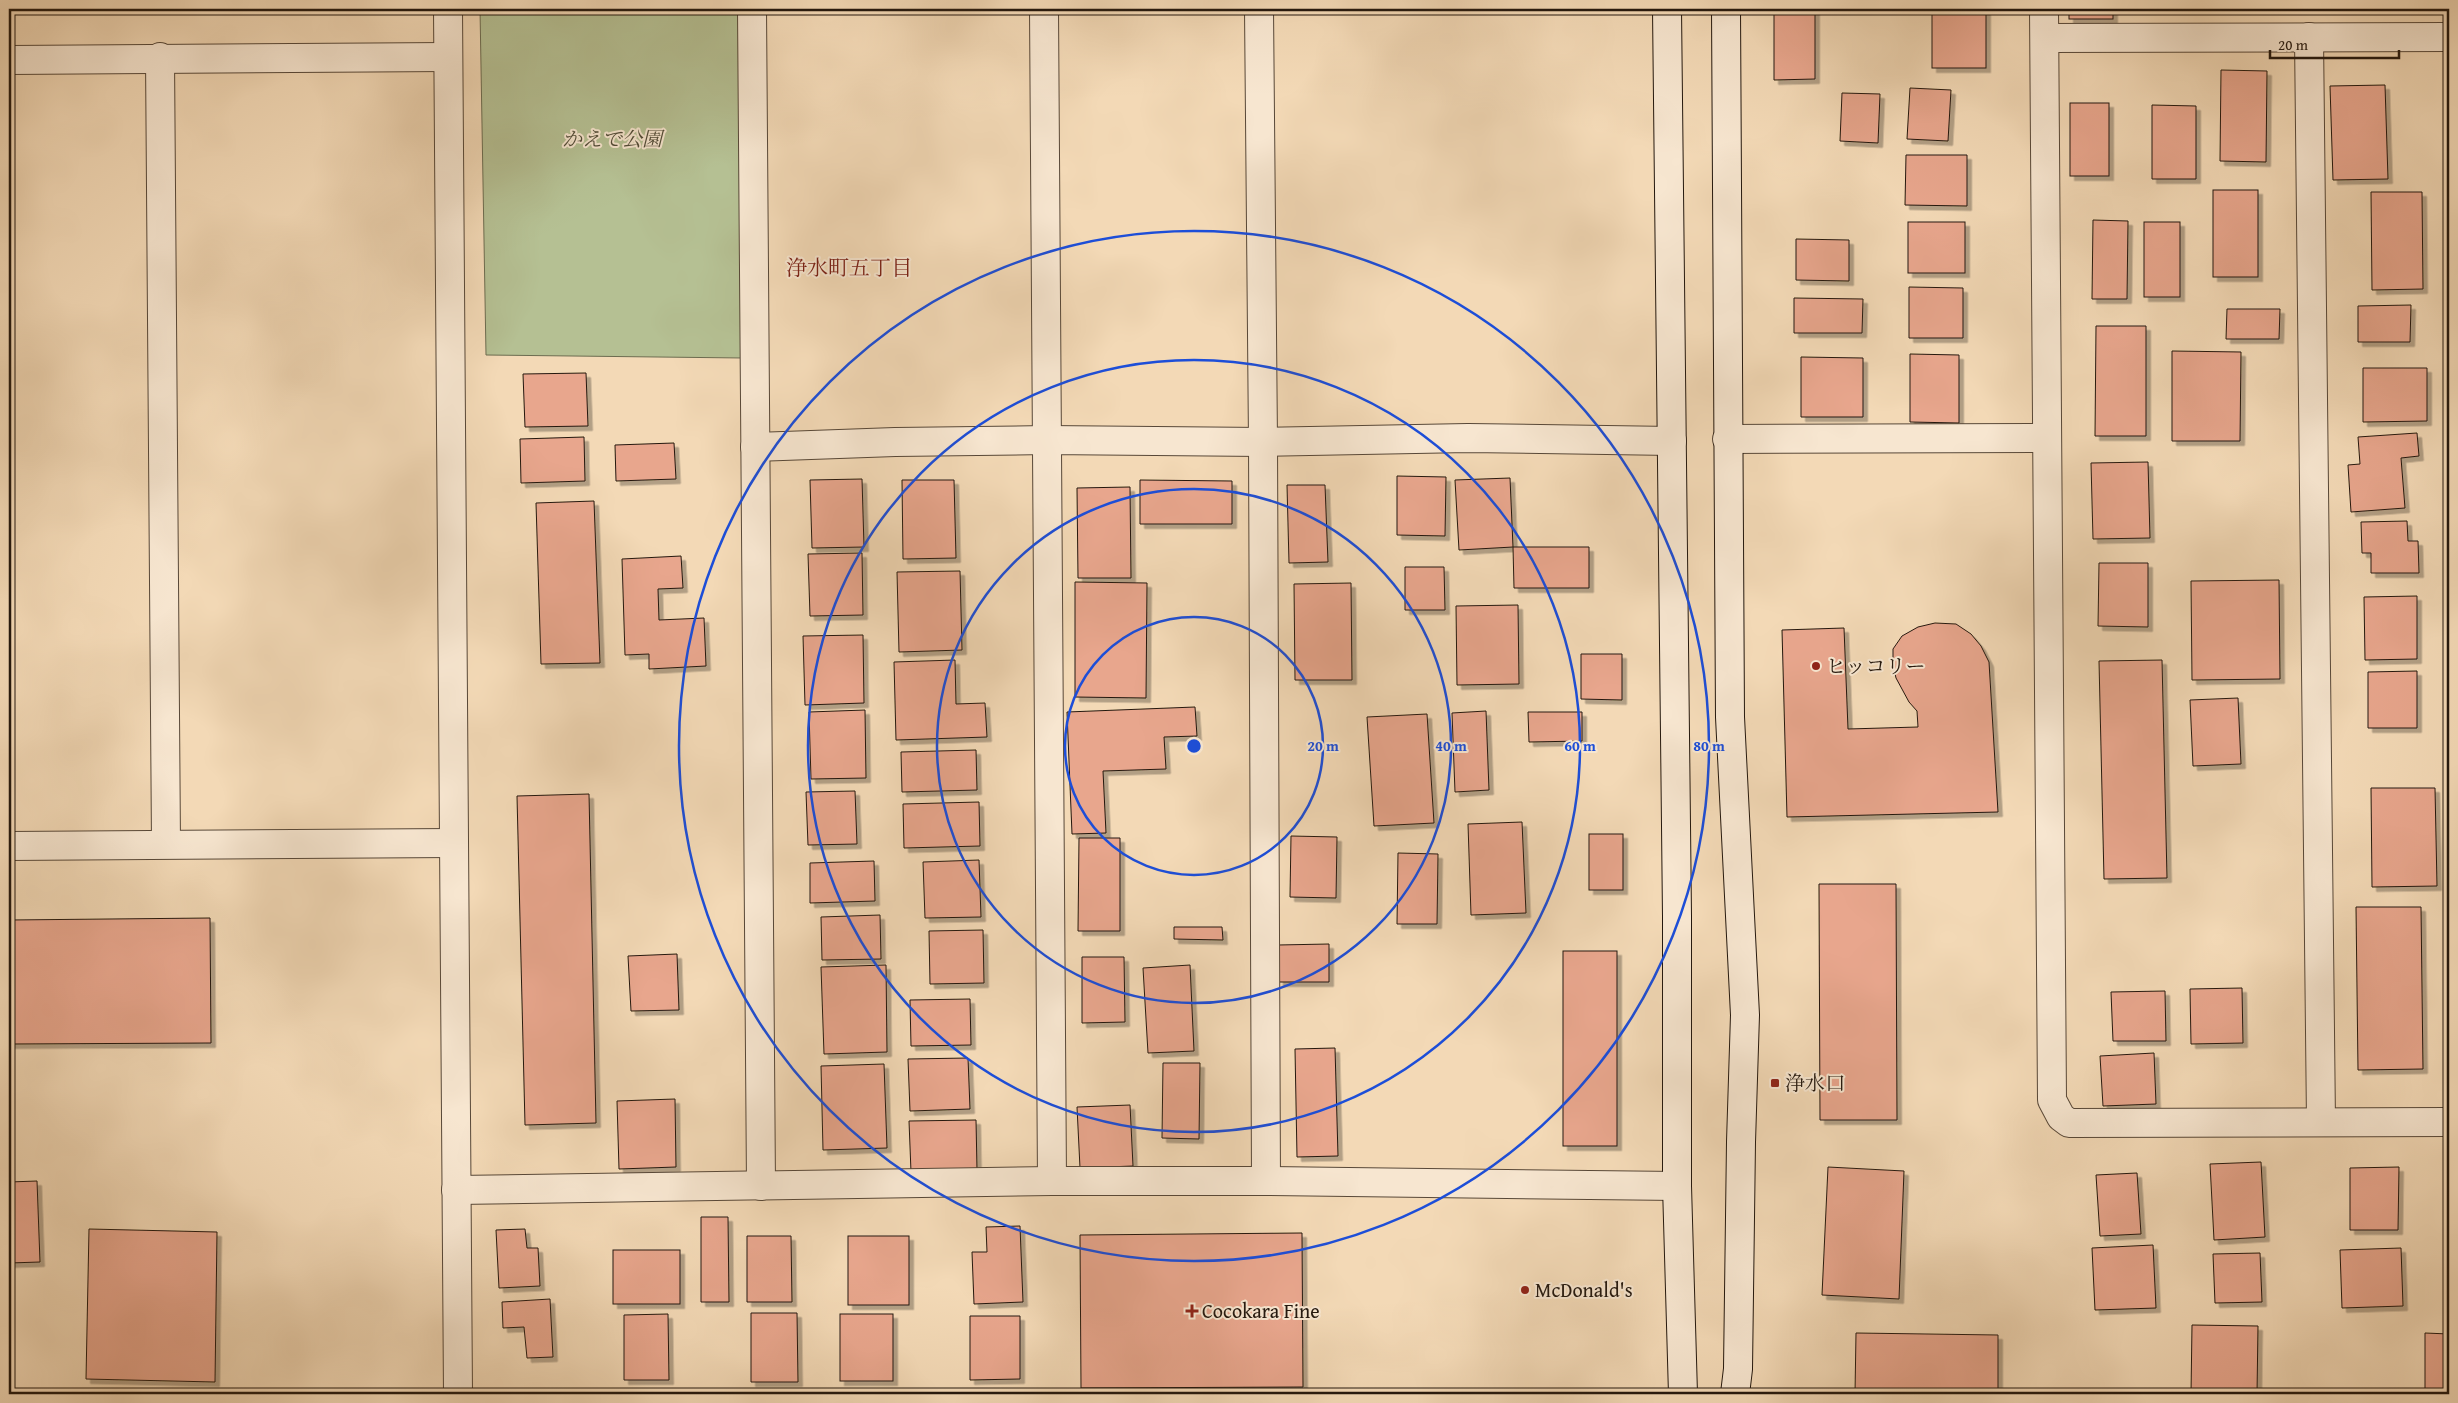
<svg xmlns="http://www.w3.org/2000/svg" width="2458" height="1403" viewBox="0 0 2458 1403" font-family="'Gentium Book Plus','Noto Serif JP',serif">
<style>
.green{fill:#b5c093;stroke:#6c6c50}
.building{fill:#e8a68d;stroke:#24180e;filter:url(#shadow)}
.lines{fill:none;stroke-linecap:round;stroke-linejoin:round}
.street-casing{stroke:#584838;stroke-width:30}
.secondary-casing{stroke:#24180e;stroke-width:30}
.street{stroke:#f7e6d0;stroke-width:28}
.secondary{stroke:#f7e6d0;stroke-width:28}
.ring{fill:none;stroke:#1d4ed8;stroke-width:2.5}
.poi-dot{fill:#8f2418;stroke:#f7e6d0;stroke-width:2}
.labels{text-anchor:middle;stroke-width:4;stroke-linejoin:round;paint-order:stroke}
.park-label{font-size:20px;font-style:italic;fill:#504a36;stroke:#f7e6d0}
.poi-label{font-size:20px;fill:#24180e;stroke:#f7e6d0;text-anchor:start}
.neighbourhood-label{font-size:21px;fill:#7a1f14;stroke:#f7e6d0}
.centre{fill:#1d4ed8;stroke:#f7e6d0;stroke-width:2.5}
.ring-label{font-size:15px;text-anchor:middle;font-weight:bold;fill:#1d4ed8;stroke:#f7e6d0;stroke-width:4;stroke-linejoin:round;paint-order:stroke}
</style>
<defs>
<filter id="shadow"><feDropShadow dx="4.5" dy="4.5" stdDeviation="0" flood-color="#0004"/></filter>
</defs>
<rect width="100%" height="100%" fill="#f3d9b6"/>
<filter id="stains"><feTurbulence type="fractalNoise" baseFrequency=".004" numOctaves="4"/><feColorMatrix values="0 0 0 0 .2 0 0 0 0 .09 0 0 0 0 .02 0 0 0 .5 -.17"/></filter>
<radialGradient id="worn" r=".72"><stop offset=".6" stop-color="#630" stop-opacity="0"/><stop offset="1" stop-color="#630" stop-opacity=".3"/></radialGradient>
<path class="green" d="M480,9H742L743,358L486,355Z"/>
<g class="building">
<path d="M1774,9H1815V79L1774,80Z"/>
<rect x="1932" y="9" width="54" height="59"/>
<rect x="2069" y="9" width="44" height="10"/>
<path d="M2221,70L2267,71L2266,162L2220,161Z"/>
<path d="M2447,84H2449V160H2448Z"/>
<path d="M2385,85L2388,179L2333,180L2330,86Z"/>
<path d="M1910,88L1951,90L1948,141L1907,139Z"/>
<path d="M1842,93L1880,94L1878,143L1840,141Z"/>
<rect x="2070" y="103" width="39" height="73"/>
<path d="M2152,105L2196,106V179H2152Z"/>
<path d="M1906,155H1967V206L1905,205Z"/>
<path d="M2446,179H2449V251H2447Z"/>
<rect x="2213" y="190" width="45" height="87"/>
<path d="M2371,192H2422L2423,289L2372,290Z"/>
<path d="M2093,220L2128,221L2127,299H2092Z"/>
<rect x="1908" y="222" width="57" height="51"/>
<rect x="2144" y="222" width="36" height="75"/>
<path d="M1796,239L1849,240V281L1796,280Z"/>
<path d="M2446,269H2449V344H2448Z"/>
<path d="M1909,287L1963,288V338H1909Z"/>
<path d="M1794,298L1863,299L1862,333H1794Z"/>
<path d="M2411,305L2410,342H2358V306Z"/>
<path d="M2227,309H2280L2279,339H2226Z"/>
<path d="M2096,326H2146V436H2095Z"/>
<path d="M2172,351L2241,352L2240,441H2172Z"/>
<path d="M1910,354L1959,355V423L1910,422Z"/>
<path d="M1801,357L1863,358V417H1801Z"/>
<path d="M2363,368H2427V421L2363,422Z"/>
<path d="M586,373L588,426L525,427L523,374Z"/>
<path d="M2417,433L2419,456L2401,458L2405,508L2351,512L2348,465L2360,464L2358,437Z"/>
<path d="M584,437L585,481L521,483L520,439Z"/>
<path d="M674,443L676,479L616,481L615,445Z"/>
<path d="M2446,450H2449V522H2447Z"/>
<path d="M2148,462L2150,538L2093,539L2091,463Z"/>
<path d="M1397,476L1446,477L1445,536L1397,535Z"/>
<path d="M1510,478L1513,547L1459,550L1455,480Z"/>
<path d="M862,479L864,547L812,548L810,480Z"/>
<path d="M902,480H954L956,558L903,559Z"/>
<path d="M1140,480L1232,481V524H1140Z"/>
<path d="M1287,485H1325L1328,562L1289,563Z"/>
<path d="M1130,487L1131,578H1078L1077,488Z"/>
<path d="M594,501L600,663L541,664L536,503Z"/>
<path d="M2407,521L2408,541H2418L2419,573H2371V553H2362L2361,522Z"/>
<path d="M1513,547H1589V588H1514Z"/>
<path d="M862,553L863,615L810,616L808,554Z"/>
<path d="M681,556L683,588L658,589L659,620L704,618L706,666L649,669V654L625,655L622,559Z"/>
<path d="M2099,563H2148V627L2098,626Z"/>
<path d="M1405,567H1444L1445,610H1405Z"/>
<path d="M960,571L962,650L899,652L897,572Z"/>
<path d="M2279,580L2280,679L2192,680L2191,581Z"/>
<path d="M1075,582L1147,583L1146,698L1075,697Z"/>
<path d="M1351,583L1352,680H1295L1294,584Z"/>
<path d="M2417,596V659L2365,660L2364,597Z"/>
<path d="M1518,605L1519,684L1457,685L1456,606Z"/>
<path d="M1935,623L1956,624L1971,634L1981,646L1989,662L1998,812L1787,817L1782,630L1844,628L1848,729L1918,727L1917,711L1909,702L1896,678L1893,665V649L1902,636L1918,627Z"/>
<path d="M863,635L864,703L805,705L803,636Z"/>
<path d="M1581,654H1622V700L1581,699Z"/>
<path d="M2444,654H2449V736H2445Z"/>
<path d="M955,660L956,704L985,703L987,737L896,740L894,662Z"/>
<path d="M2162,660L2167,878L2104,879L2099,661Z"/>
<path d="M2417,671V728H2368V672Z"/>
<path d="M2238,698L2241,764L2193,766L2190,700Z"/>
<path d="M1195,707L1197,736L1164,737L1166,769L1103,771L1106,833L1072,834L1067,712Z"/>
<path d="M865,710L866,778L811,779L809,712Z"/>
<path d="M1486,711L1489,790L1455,792L1452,713Z"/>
<path d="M1528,712H1582V741L1529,742Z"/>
<path d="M1427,714L1434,823L1374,826L1367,717Z"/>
<path d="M976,750L977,790L902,792L901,752Z"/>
<path d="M2371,788H2435L2437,886L2372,887Z"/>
<path d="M855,791L857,844L808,845L806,792Z"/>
<path d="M589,794L596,1123L525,1125L517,796Z"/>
<path d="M979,802L980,846L904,848L903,804Z"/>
<path d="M1522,822L1526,913L1471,915L1468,824Z"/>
<rect x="1589" y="834" width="34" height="56"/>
<path d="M1291,836L1337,837L1336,898L1290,897Z"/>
<path d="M1079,838H1120V931H1078Z"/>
<path d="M1398,853L1438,854L1437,924H1397Z"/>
<path d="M979,860L981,917L925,918L923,862Z"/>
<path d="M874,861L875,901L810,903V863Z"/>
<path d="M1819,884H1896L1897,1120H1820Z"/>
<path d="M2356,907H2421L2423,1069L2358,1070Z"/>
<path d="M880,915L881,959L822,960L821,917Z"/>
<path d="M210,918L211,1043L9,1044V920Z"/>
<path d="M1174,927H1222L1223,940L1174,939Z"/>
<path d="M983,930L984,983L930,984L929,931Z"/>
<path d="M1329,944V982H1279L1278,945Z"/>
<rect x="1563" y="951" width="54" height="195"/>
<path d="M677,954L679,1010L631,1011L628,956Z"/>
<path d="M1082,957H1124L1125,1022L1082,1023Z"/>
<path d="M886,965L887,1052L824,1054L821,967Z"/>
<path d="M1190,965L1194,1051L1148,1053L1143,968Z"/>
<path d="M2242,988L2243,1043L2191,1044L2190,989Z"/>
<path d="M2165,991L2166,1041H2113L2111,992Z"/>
<path d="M970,999L971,1045L911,1046L910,1000Z"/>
<path d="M1335,1048L1338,1156L1297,1157L1295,1049Z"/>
<path d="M2154,1053L2156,1104L2103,1106L2100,1056Z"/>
<path d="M968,1058L970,1109L910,1111L908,1059Z"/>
<path d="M1163,1063H1200L1199,1139L1162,1138Z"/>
<path d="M884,1064L887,1148L823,1150L821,1066Z"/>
<path d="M675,1099L676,1167L619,1169L617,1101Z"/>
<path d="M1130,1105L1133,1166L1080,1168L1077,1107Z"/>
<path d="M976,1120L977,1170L911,1172L909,1121Z"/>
<path d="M2261,1162L2265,1237L2214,1240L2210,1164Z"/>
<path d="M1828,1167L1904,1171L1899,1299L1822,1295Z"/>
<path d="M2399,1167L2398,1230H2350V1168Z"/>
<path d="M2137,1173L2141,1234L2100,1236L2096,1175Z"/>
<path d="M37,1181L40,1262L9,1263V1182Z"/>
<path d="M701,1217H728L729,1302H701Z"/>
<path d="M1020,1226L1023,1302L974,1304L972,1252H987L986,1227Z"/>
<path d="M89,1229L217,1232L215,1382L86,1379Z"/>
<path d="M525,1229L527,1248H538L540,1286L499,1288L496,1230Z"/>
<path d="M1302,1233L1303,1387L1081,1388L1080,1235Z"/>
<path d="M747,1236H791L792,1302H747Z"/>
<rect x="848" y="1236" width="61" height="69"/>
<path d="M2153,1245L2156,1308L2095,1310L2092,1248Z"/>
<path d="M2401,1248L2403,1306L2342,1308L2340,1250Z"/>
<rect x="613" y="1250" width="67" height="54"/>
<path d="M2260,1253L2262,1302L2215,1303L2213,1254Z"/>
<path d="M550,1299L553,1357L527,1358L524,1327L503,1328L502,1302Z"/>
<path d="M751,1313H797L798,1382H751Z"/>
<path d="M668,1314L669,1380H624V1315Z"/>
<rect x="840" y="1314" width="53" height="67"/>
<path d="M970,1316H1020V1379L970,1380Z"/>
<path d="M2192,1325L2258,1326L2257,1394H2191Z"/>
<path d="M1856,1333L1998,1335V1394H1855Z"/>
<path d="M2425,1333L2449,1334V1394H2425Z"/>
</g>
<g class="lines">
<defs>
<g id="street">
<path d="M448,9L458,1394"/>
<path d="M752,9L761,1186"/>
<path d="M1044,9L1052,1181"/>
<path d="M1259,9L1263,442L1266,1181"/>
<path d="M2044,9L2052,1100L2061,1117L2069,1123L2449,1122"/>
<path d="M2309,37L2321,1122"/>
<path d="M2045,38L2449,37"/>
<path d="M160,57L166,844"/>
<path d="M9,60L448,57"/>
<path d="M1727,439L2047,438"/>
<path d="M755,447L895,442L1047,440L1263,442L1468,438L1672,441"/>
<path d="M9,846L453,843"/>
<path d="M456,1190L1052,1181H1266L1677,1186"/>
</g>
<g id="secondary">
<path d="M1667,9L1677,916V1186L1683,1394"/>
<path d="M1726,9L1730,717L1745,1015L1741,1142L1738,1369L1735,1394"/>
</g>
</defs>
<use href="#street" class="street-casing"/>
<use href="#secondary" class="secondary-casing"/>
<use href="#street" class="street"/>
<use href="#secondary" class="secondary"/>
</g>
<g class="ring">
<circle cx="1194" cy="746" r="129"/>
<circle cx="1194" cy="746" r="257"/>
<circle cx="1194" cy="746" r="386"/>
<circle cx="1194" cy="746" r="515"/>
</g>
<g class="poi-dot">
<circle cx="1816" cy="666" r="5"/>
<rect x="1770" y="1078" width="10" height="10" rx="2.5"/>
<circle cx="1525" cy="1290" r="5"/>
<path d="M1189.5 1303.5h5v5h5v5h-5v5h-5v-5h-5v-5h5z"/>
</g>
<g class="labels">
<g class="park-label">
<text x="612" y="146">かえで公園</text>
</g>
<g class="poi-label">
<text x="1826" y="673">ヒッコリー</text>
<text x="1785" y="1090">浄水口</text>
<text x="1535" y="1297">McDonald's</text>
<text x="1202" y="1318">Cocokara Fine</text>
</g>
<g class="neighbourhood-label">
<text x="849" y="275">浄水町五丁目</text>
</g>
</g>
<circle cx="1194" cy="746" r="8" class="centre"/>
<g class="ring-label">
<text x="1323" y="751">20 m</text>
<text x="1451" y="751">40 m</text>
<text x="1580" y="751">60 m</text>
<text x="1709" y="751">80 m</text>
</g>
<rect width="2458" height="1403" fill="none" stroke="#f3d9b6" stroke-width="30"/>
<rect x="10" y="10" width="2438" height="1383" fill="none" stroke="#24180e" stroke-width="2.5"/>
<rect x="15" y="15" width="2428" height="1373" fill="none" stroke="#24180e"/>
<path d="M2270 50v8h129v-8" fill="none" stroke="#24180e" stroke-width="2.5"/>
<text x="2278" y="50" font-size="15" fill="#24180e" stroke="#f7e6d0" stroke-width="4" paint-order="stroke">20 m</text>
<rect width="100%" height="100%" filter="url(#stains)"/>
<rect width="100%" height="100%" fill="url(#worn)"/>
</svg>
